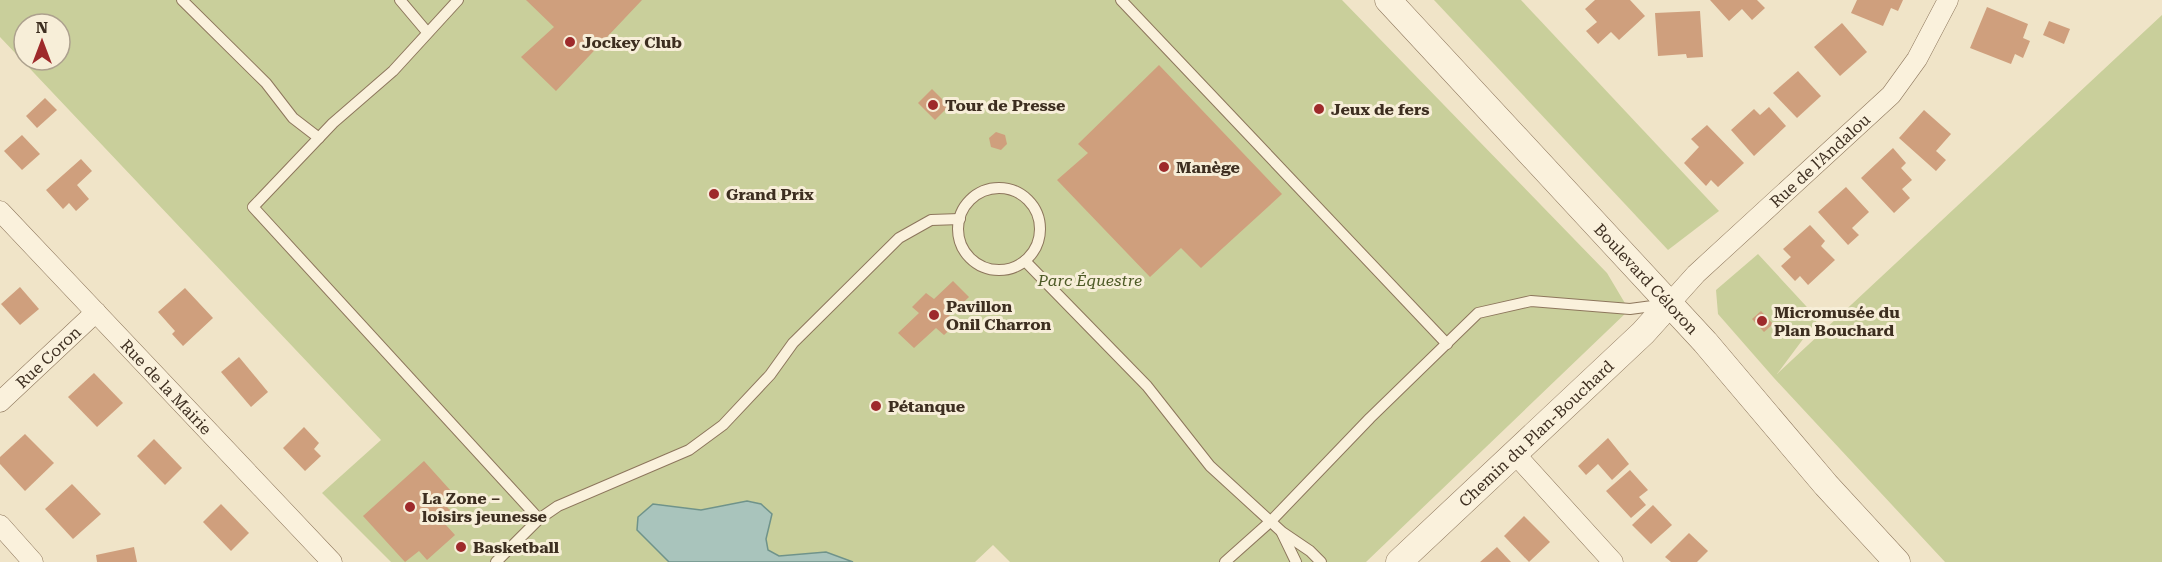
<svg xmlns="http://www.w3.org/2000/svg" width="2162" height="562" viewBox="0 0 2162 562" font-family="'Roboto Serif',serif">
<style>
.green{fill:#c9cf9b;fill-rule:evenodd}
.water{fill:#a9c4bc;stroke:#6f938a;stroke-width:1.5}
.building{fill:#cf9f7d}
.lines{fill:none;stroke-linecap:round;stroke-linejoin:round}
.service-casing{stroke:#8d765c;stroke-width:12}
.minor-casing{stroke:#8d765c;stroke-width:21}
.tertiary-casing{stroke:#8d765c;stroke-width:27}
.service{stroke:#faf1dc;stroke-width:10}
.minor{stroke:#faf1dc;stroke-width:20}
.tertiary{stroke:#faf1dc;stroke-width:26}
.poi-dot{fill:#9e2a2b;stroke:#f7eed8;stroke-width:2}
.labels{text-anchor:middle;stroke-width:6;stroke-linejoin:round;paint-order:stroke}
.poi-label{font-size:16px;font-weight:bold;fill:#3d2e20;stroke:#f7eed8;text-anchor:start}
.street-label{font-size:16px;fill:#3d2e20;stroke:#f7eed8}
.park-label{font-size:16px;font-style:italic;fill:#4d5a26;stroke:#f7eed8}
</style>
<rect width="100%" height="100%" fill="#f0e4c8"/>
<g class="green">
<path d="M0,0H1342L1607,273L1629,310L1366,562H1010L993,545L975,562H853L826,552L779,556L768,550L766,539L772,514L754,502L747,501L701,510L670,506L638,517L637,530L669,562H391L322,493L381,440L0,37ZM24,24H60V60H24Z"/>
<path d="M1434,0H1521L1719,211L1668,250Z"/>
<path d="M2162,15V562H1945L1774,378L1718,314L1716,290L1758,254L1818,319L1777,374Z"/>
</g>
<path class="water" d="M747,501L761,504L772,514L766,539L768,550L779,556L826,552L853,562H669L637,530L638,517L653,504L701,510Z"/>
<g class="building">
<path d="M526,0H642L556,91L521,57L554,27Z"/>
<path d="M1595,0H1630L1645,16L1619,40L1611,32L1598,44L1586,31L1597,22L1585,9Z"/>
<path d="M1710,0H1757L1765,8L1752,20L1742,9L1729,21Z"/>
<path d="M1857,0H1903L1898,11L1891,8L1883,26L1851,13Z"/>
<path d="M1987,7L2028,24L2023,38L2030,41L2023,58L2015,54L2011,64L1970,48Z"/>
<path d="M1700,11L1703,57L1687,58L1686,54L1658,56L1655,13Z"/>
<path d="M2049,21L2070,29L2064,44L2043,35Z"/>
<path d="M1842,23L1867,52L1840,76L1814,47Z"/>
<path d="M1159,65L1282,194L1201,268L1181,248L1150,277L1057,180L1088,153L1078,144Z"/>
<path d="M1798,71L1821,96L1797,118L1773,93Z"/>
<path d="M932,89L949,106L935,120L918,103Z"/>
<path d="M45,98L57,110L37,128L26,116Z"/>
<path d="M1769,107L1786,126L1754,156L1731,130L1754,109L1760,115Z"/>
<path d="M1924,110L1951,134L1936,151L1946,160L1936,171L1899,138Z"/>
<path d="M1707,125L1744,163L1718,187L1711,180L1706,186L1684,163L1699,147L1691,139Z"/>
<path d="M996,132L1005,135L1007,144L1001,150L991,147L989,138Z"/>
<path d="M22,135L40,154L22,170L4,151Z"/>
<path d="M1893,148L1906,163L1901,168L1912,180L1902,189L1910,198L1894,213L1861,178Z"/>
<path d="M81,159L92,171L77,185L89,199L76,211L69,203L63,209L46,190Z"/>
<path d="M1846,187L1869,212L1852,228L1859,235L1848,245L1818,212Z"/>
<path d="M1810,225L1825,241L1821,246L1835,260L1808,285L1800,276L1795,281L1781,266L1791,257L1783,249Z"/>
<path d="M953,281L969,297L949,316L955,325L944,335L936,328L914,348L898,333L919,313L912,307L926,293L934,299Z"/>
<path d="M20,287L39,309L20,325L1,304Z"/>
<path d="M185,288L213,318L183,346L172,334L175,331L158,312Z"/>
<path d="M1761,311L1773,324L1764,332L1752,319Z"/>
<path d="M239,357L268,392L251,407L221,372Z"/>
<path d="M94,373L123,403L97,427L68,397Z"/>
<path d="M304,427L319,443L314,449L321,456L305,471L283,448Z"/>
<path d="M25,434L54,463L25,491L0,464V457Z"/>
<path d="M1608,438L1629,464L1612,480L1598,464L1586,475L1578,466Z"/>
<path d="M154,439L182,468L165,485L137,456Z"/>
<path d="M424,461L451,491L440,500L456,516L446,525L455,535L427,560L419,551L405,562L363,516Z"/>
<path d="M1630,470L1648,490L1639,497L1646,505L1631,518L1606,491Z"/>
<path d="M72,484L101,514L73,539L45,509Z"/>
<path d="M221,504L249,533L231,551L203,522Z"/>
<path d="M1653,505L1672,525L1651,544L1632,525Z"/>
<path d="M1524,516L1550,542L1529,562L1504,536Z"/>
<path d="M1689,533L1708,551L1697,562H1671L1665,557Z"/>
<path d="M134,547L137,562H97L96,555Z"/>
<path d="M1497,547L1511,562H1480Z"/>
</g>
<g class="lines">
<defs>
<g id="service">
<path d="M182,0L266,83L293,118L319,138"/>
<path d="M400,0L427,32"/>
<path d="M458,0L393,71L333,123L253,207L539,519"/>
<path d="M1121,0L1447,344"/>
<circle cx="999" cy="229" r="41"/>
<path d="M1025,261L1147,386L1210,466L1282,532L1310,551L1321,562"/>
<path d="M1282,533L1296,562"/>
<path d="M496,562L539,519L558,506L689,450L723,425L770,375L793,343L899,238L931,220L960,219"/>
<path d="M1225,562L1271,521L1370,418L1478,313L1531,301L1630,309L1660,305"/>
</g>
<g id="minor">
<path id="s1" d="M0,211L332,562"/>
<path id="s2" d="M1670,303L1696,274L1891,95L1917,59L1948,0"/>
<path id="s3" d="M0,402L96,312"/>
<path d="M1515,454L1613,562"/>
<path d="M0,525L33,562"/>
</g>
<g id="tertiary">
<path id="s4" d="M1388,0L1705,342L1826,485L1897,562"/>
<path id="s5" d="M1399,562L1643,333L1670,303"/>
</g>
</defs>
<use href="#service" class="service-casing"/>
<use href="#minor" class="minor-casing"/>
<use href="#tertiary" class="tertiary-casing"/>
<use href="#service" class="service"/>
<use href="#minor" class="minor"/>
<use href="#tertiary" class="tertiary"/>
</g>
<g class="poi-dot">
<circle cx="570" cy="42" r="6"/>
<circle cx="933" cy="105" r="6"/>
<circle cx="1319" cy="109" r="6"/>
<circle cx="1164" cy="167" r="6"/>
<circle cx="714" cy="194" r="6"/>
<circle cx="934" cy="315" r="6"/>
<circle cx="1762" cy="321" r="6"/>
<circle cx="876" cy="406" r="6"/>
<circle cx="410" cy="507" r="6"/>
<circle cx="461" cy="547" r="6"/>
</g>
<g class="labels">
<g class="poi-label">
<text x="582" y="48">Jockey Club</text>
<text x="945" y="111">Tour de Presse</text>
<text x="1331" y="115">Jeux de fers</text>
<text x="1176" y="173">Manège</text>
<text x="726" y="200">Grand Prix</text>
<text x="946" y="312">Pavillon<tspan x="946" dy="18">Onil Charron</tspan></text>
<text x="1774" y="318">Micromusée du<tspan x="1774" dy="18">Plan Bouchard</tspan></text>
<text x="888" y="412">Pétanque</text>
<text x="422" y="504">La Zone –<tspan x="422" dy="18">loisirs jeunesse</tspan></text>
<text x="473" y="553">Basketball</text>
</g>
<g class="street-label">
<text dy="6" stroke="none"><textPath href="#s2" startOffset="207">Rue de l'Andalou</textPath></text>
<text dy="6" stroke="none"><textPath href="#s4" startOffset="380">Boulevard Céloron</textPath></text>
<text dy="6" stroke="none"><textPath href="#s3" startOffset="66">Rue Coron</textPath></text>
<text dy="6" stroke="none"><textPath href="#s1" startOffset="242">Rue de la Mairie</textPath></text>
<text dy="6" stroke="none"><textPath href="#s5" startOffset="188">Chemin du Plan-Bouchard</textPath></text>
</g>
<g class="park-label">
<text x="1090" y="286">Parc Équestre</text>
</g>
</g>
<g transform="translate(42 42)"><circle r="28" fill="#f7eed8" stroke="#ada18e" stroke-width="1.5"/>
<path d="M0-4.5L10 22L0 15L-10 22Z" fill="#9e2a2b"/>
<text y="-9" font-size="16" font-weight="bold" text-anchor="middle" fill="#3d2e20">N</text>
</g>
</svg>
